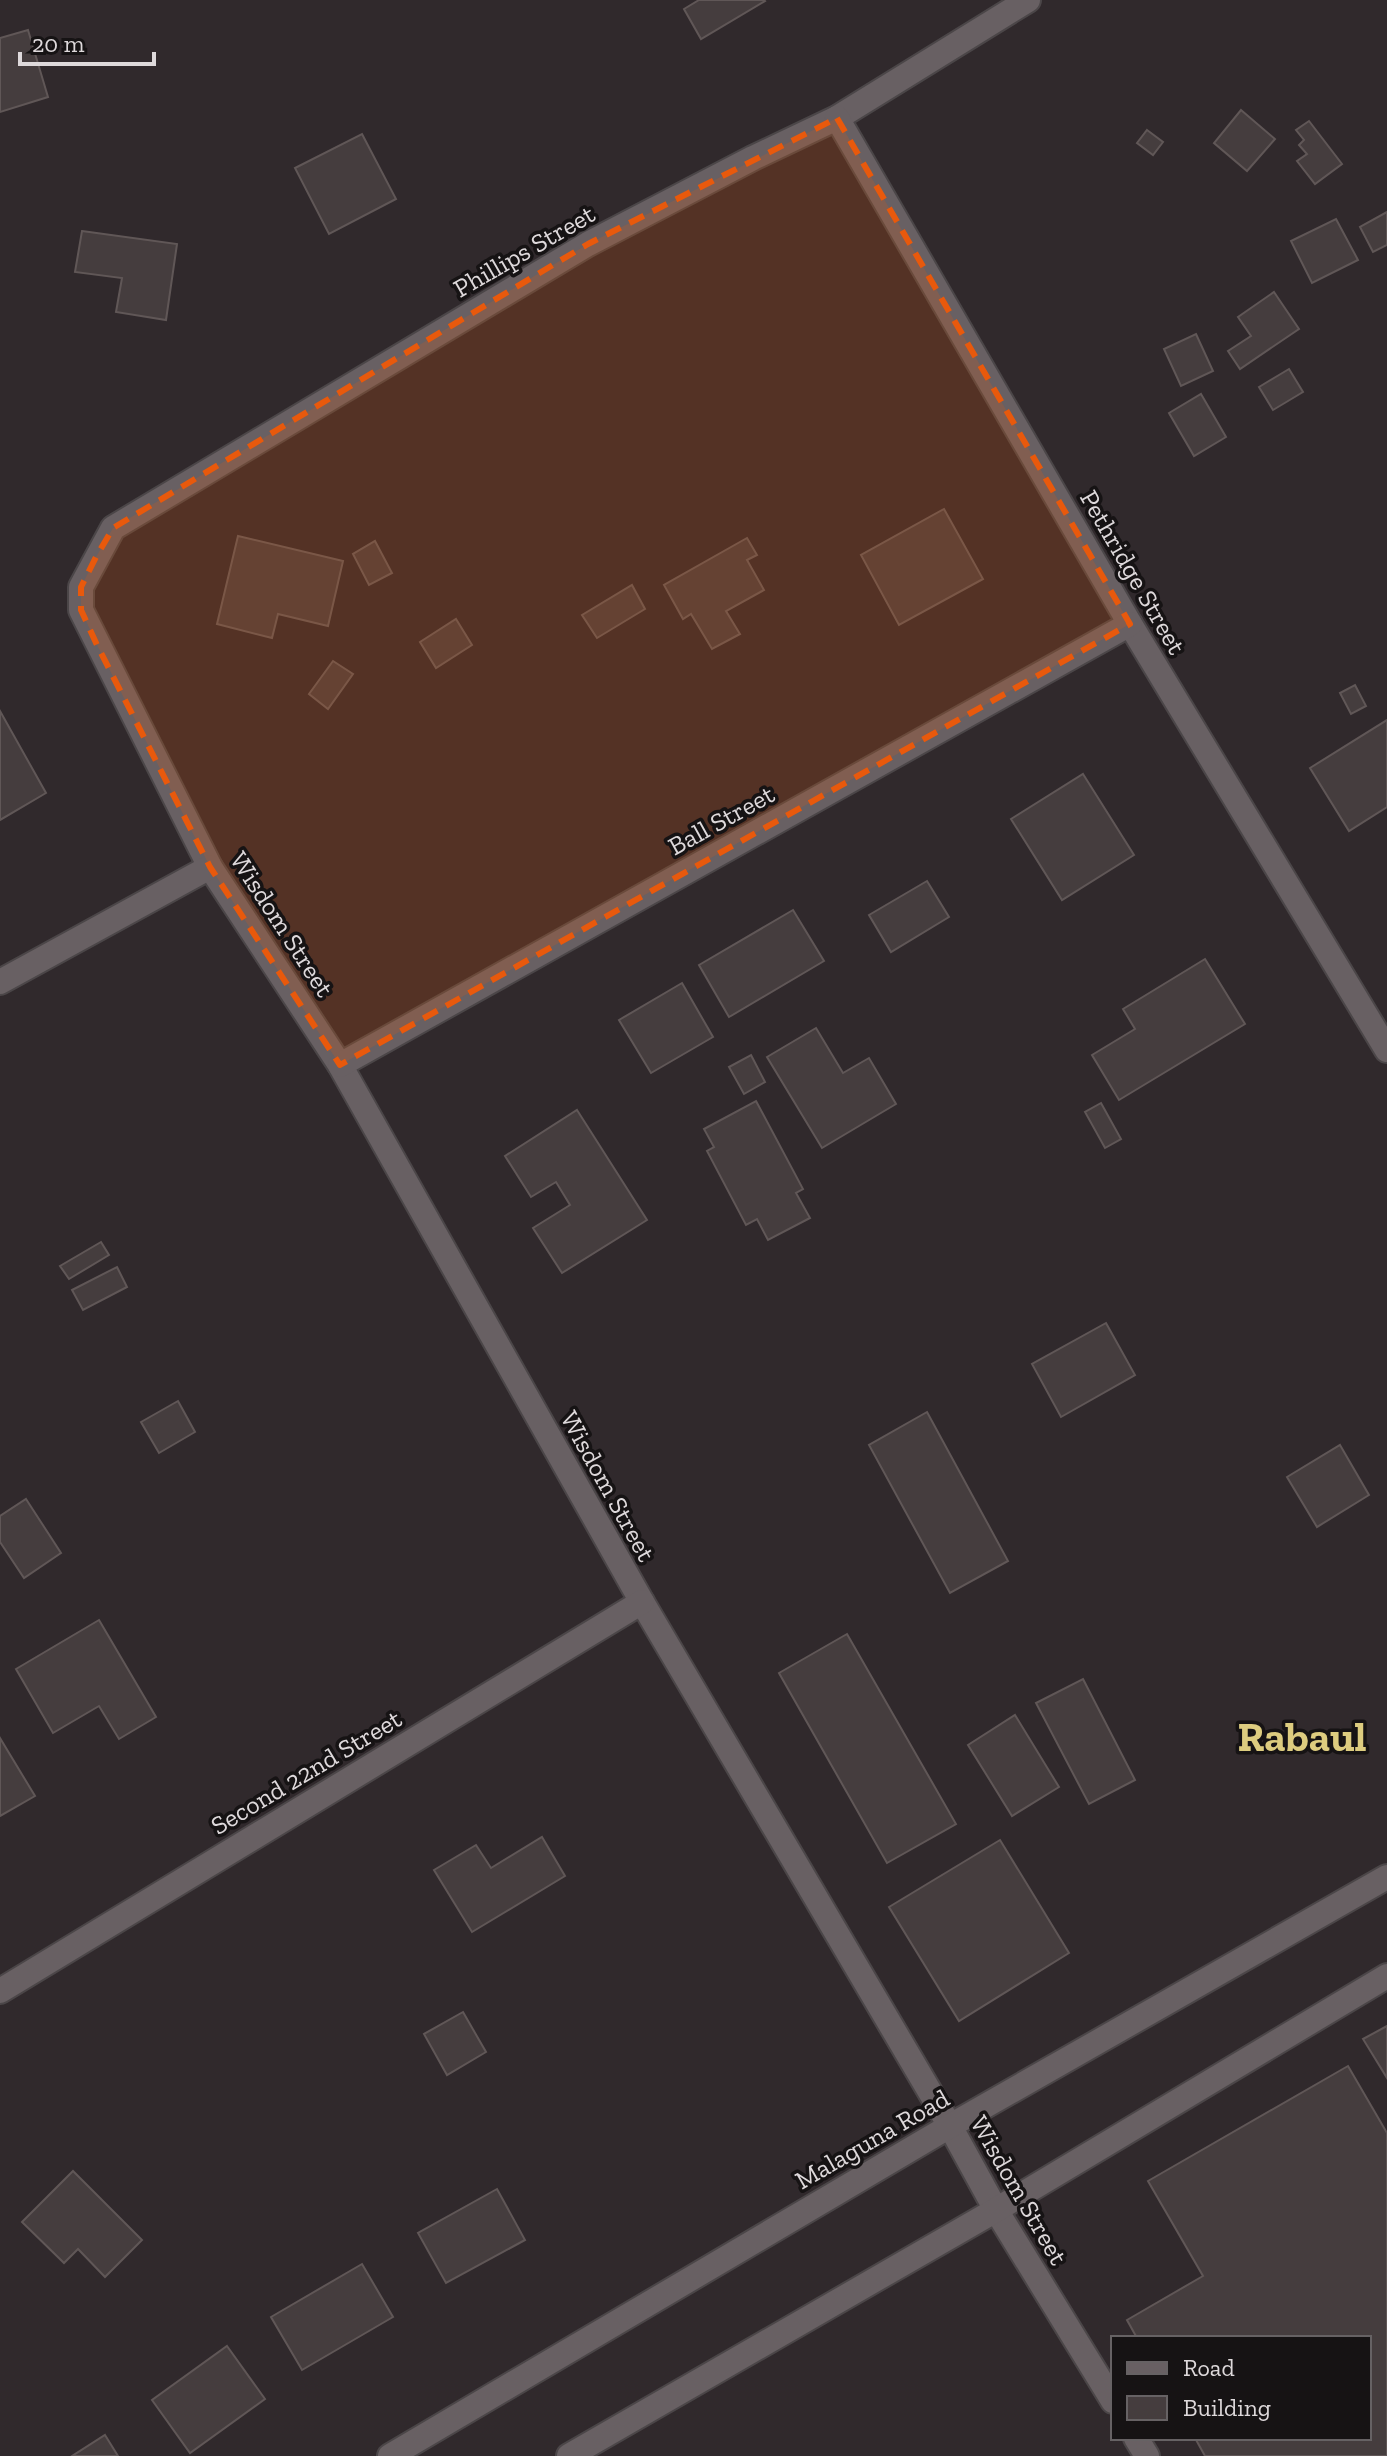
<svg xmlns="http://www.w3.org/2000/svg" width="1387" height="2456" viewBox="0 0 1387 2456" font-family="'Zilla Slab',serif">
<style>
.building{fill:#453d3e;stroke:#605757;stroke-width:2}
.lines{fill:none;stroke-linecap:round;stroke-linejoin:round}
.minor-casing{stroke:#4b4648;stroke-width:28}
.minor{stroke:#686063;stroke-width:24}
.marked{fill:#e8590c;fill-opacity:0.2;stroke:#e8590c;stroke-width:6;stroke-dasharray:16 10;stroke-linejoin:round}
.labels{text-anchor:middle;stroke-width:7;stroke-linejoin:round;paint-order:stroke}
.street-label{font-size:26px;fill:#ded9db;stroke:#161314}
.town-label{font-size:42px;font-weight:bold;fill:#ddcc7f;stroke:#161314}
</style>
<rect width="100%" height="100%" fill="#30292c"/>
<g class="building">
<path d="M699,0H764L765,1L701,39L684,9Z"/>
<path d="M28,30L48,97L0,112V38Z"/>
<path d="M1241,110L1275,139L1247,171L1214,143Z"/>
<path d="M1309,121L1342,164L1315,184L1297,161L1307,154L1299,145L1304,140L1296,130Z"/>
<path d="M1147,130L1163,142L1153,155L1137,143Z"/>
<path d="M362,134L396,199L329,234L295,168Z"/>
<path d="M1387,212V245L1373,252L1360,227Z"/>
<path d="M1336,219L1358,260L1312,283L1291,241Z"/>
<path d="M82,231L177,244L166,320L116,312L122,278L75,272Z"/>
<path d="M1274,292L1299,329L1240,369L1228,351L1251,336L1238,317Z"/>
<path d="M1196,334L1213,371L1181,386L1164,349Z"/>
<path d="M1289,369L1303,392L1273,410L1259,387Z"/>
<path d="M1201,394L1226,437L1194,456L1169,413Z"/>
<path d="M944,509L983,579L899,625L861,555Z"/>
<path d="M238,536L343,561L328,626L278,614L272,638L217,624Z"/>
<path d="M747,538L757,555L747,560L764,590L726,611L740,634L712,649L691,614L683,619L664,585Z"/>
<path d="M375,541L392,573L369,585L353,554Z"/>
<path d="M632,585L645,609L597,638L582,615Z"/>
<path d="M456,619L472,645L436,668L420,642Z"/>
<path d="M333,661L353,674L328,709L309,694Z"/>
<path d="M1355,685L1366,706L1351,714L1340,693Z"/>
<path d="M0,711L46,793L0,820Z"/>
<path d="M1387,720V807L1349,831L1310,768Z"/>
<path d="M1083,774L1134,855L1062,900L1011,819Z"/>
<path d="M927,881L949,917L891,952L869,915Z"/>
<path d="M793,910L824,961L729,1017L699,965Z"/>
<path d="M1205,959L1245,1024L1119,1100L1092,1055L1135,1029L1123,1009Z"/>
<path d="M682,983L713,1037L651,1073L619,1020Z"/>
<path d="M816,1028L843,1073L869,1058L896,1104L822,1148L767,1057Z"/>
<path d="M751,1055L765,1082L744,1094L729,1067Z"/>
<path d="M756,1101L803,1189L796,1193L810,1218L768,1240L757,1219L746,1225L707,1151L714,1147L704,1129Z"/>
<path d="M1101,1103L1121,1139L1105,1148L1085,1112Z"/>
<path d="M577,1110L647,1220L562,1273L533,1228L570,1205L556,1182L531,1197L505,1156Z"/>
<path d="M101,1242L109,1255L69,1279L60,1266Z"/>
<path d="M117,1267L127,1287L83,1310L72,1290Z"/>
<path d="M1106,1323L1135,1375L1061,1417L1032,1364Z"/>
<path d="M178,1401L195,1432L159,1453L141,1422Z"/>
<path d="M927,1412L1008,1561L950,1593L869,1445Z"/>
<path d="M1340,1445L1369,1495L1317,1527L1287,1477Z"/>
<path d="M26,1499L61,1553L24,1578L0,1542V1516Z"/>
<path d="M99,1620L156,1717L119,1739L99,1706L53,1733L16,1669Z"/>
<path d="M847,1634L956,1824L887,1863L779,1673Z"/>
<path d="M1083,1679L1135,1780L1089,1804L1036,1703Z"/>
<path d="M1015,1715L1059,1787L1012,1816L968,1745Z"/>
<path d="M0,1738L35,1796L0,1816Z"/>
<path d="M542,1837L565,1876L472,1932L434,1870L476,1845L491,1868Z"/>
<path d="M1000,1840L1069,1953L959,2021L889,1907Z"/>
<path d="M463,2012L486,2052L447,2075L424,2034Z"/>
<path d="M1387,2026V2078L1363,2039Z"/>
<path d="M1348,2066L1387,2133V2456H1205L1195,2438H1369V2338H1137L1127,2320L1203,2276L1148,2181Z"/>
<path d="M73,2171L142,2240L105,2277L78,2249L64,2263L22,2222Z"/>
<path d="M497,2189L525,2240L446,2283L418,2233Z"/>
<path d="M362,2264L393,2317L302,2370L271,2317Z"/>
<path d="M227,2346L265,2399L190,2453L152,2400Z"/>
<path d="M105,2435L118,2456H72Z"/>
</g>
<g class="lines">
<defs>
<g id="minor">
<path d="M1028,0L837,118L753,158L588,244L113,528L81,587V610L210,867L340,1065L642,1602L950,2126L996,2210L1113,2401"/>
<path d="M837,118L1130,624L1387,1050"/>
<path d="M0,982L210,867"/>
<path d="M340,1065L1130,624"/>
<path d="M0,1991L642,1602"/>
<path d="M1136,2438L1147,2456"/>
<path d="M390,2456L950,2126L1387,1877"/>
<path d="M569,2456L996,2210L1387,1976"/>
</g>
</defs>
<use href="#minor" class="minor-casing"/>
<use href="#minor" class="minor"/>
</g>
<path class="marked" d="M837,118L1130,624L340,1065L210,867L97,645L81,610V587L96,557L113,528L588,244Z"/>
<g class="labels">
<g class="street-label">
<text transform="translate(524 251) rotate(-30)" y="9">Phillips Street</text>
<text transform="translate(1133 572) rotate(60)" y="9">Pethridge Street</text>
<text transform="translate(721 820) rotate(-29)" y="9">Ball Street</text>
<text transform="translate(282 924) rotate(57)" y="9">Wisdom Street</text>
<text transform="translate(608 1486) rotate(61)" y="9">Wisdom Street</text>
<text transform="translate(306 1772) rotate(-31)" y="9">Second 22nd Street</text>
<text transform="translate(872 2139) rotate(-30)" y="9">Malaguna Road</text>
<text transform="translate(1019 2190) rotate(60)" y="9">Wisdom Street</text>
</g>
<g class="town-label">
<text x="1302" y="1751">Rabaul</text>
</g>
</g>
<rect x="1111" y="2336" width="260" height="104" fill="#161314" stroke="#666264" stroke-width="2"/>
<rect x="1127" y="2362" width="40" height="12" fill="#686063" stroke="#666264" stroke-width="2"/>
<text x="1183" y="2376" font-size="24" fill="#ded9db">Road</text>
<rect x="1127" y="2396" width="40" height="24" fill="#453d3e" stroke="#666264" stroke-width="2"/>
<text x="1183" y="2416" font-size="24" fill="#ded9db">Building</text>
<path d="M20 52v12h134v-12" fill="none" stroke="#ded9db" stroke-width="4"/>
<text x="32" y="52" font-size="24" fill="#ded9db" stroke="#161314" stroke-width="6" paint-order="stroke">20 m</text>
</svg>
